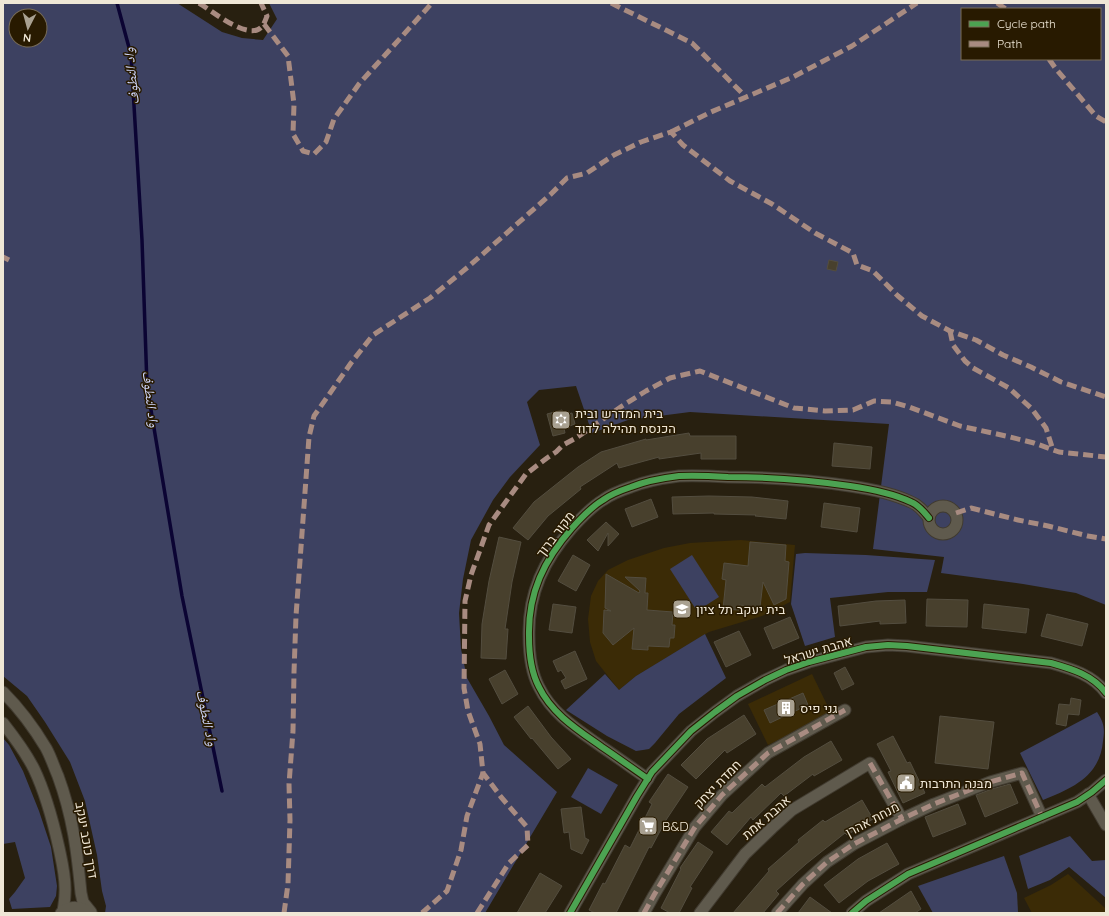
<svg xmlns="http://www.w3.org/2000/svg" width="1109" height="916" viewBox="0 0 1109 916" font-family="Quicksand,'Noto Naskh Arabic',Heebo,sans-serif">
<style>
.built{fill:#3b2b06}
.green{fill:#3d4161;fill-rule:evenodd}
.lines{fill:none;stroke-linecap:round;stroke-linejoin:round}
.stream{stroke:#0b0433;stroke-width:3.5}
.building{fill:#48402d;stroke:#534d3f}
.minor-casing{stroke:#413b30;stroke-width:13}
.minor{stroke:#5f5a4d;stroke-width:11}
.quiet{stroke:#a88b81;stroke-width:5;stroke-dasharray:10 5;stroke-linecap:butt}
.cycleway-casing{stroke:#281a00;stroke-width:8}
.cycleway{stroke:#4ca352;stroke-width:6}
.labels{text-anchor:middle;stroke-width:3;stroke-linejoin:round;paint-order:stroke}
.poi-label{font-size:13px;fill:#efe7d6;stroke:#281a00;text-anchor:start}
.street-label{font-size:13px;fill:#efe7d6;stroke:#281a00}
.water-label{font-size:14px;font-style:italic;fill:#ced5fa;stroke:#281a00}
</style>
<rect width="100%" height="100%" fill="#282010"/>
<g class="built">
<path d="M741,540L795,545L790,602L762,616L709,632L636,676L619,690L596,661L590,642L588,619L591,596L598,581L608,570L628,560L664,548L690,543Z"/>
<path d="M812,674L832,715L768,745L748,704Z"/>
<path d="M1068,874L1106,909V913H1032L1024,898L1051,885Z"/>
</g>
<g class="green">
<path d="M3,3H177L222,32L242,38L263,40L277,19L269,3H1106V605L1076,593L1023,584L941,573L944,557L873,549L889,424L690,412L628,420L592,433L576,386L539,390L527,402L540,445L510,477L493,500L471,540L463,579L459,613L461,649L467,678L489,716L504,745L557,792L485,913H105L106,906L102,891L97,855L85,801L70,762L45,722L27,696L3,676ZM962,9H1100V59H962ZM16,16H40V40H16Z"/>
<path d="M805,553L866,555L935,560L927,592H888L830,598L835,637L805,646L791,604L796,554Z"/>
<path d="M692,555L719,597L697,611L670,569Z"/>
<path d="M705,634L726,678L679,714L655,743L649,749L643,750L636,751L607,736L566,710L605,674L619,690L636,676Z"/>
<path d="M1097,712C1104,723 1105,728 1103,741C1100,776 1073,788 1043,800L1020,753Z"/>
<path d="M3,738L9,745L23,771L39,811L51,847L57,886L56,896L50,907L12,909L9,899L15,892L25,878L15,842L3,844Z"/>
<path d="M588,768L618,785L601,814L571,797Z"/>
<path d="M1070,836L1092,861L1106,860V898L1069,867L1050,880L1028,889L1019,856Z"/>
<path d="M1004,856L1017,893L1018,912L933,913L918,886Z"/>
</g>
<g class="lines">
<path class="stream" d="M117,3L131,55L142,240L147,386L182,596L222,791"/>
</g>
<g class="building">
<path d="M829,260L838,262L836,271L827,269Z"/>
<path d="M562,410L564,415L572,413L575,424L564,428L565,433L553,436L547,414Z"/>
<path d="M689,433L690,436H736V459H701V453L659,459V457L619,468L617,463L580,487L581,489L548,516L528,540L513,528L534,502L578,467L601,452L646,439V440Z"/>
<path d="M834,443L872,447L870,469L832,466Z"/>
<path d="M709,496L752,497L788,501L786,519L755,516L756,515L714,514V513L673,514L672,497Z"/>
<path d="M651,499L658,517L632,527L625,509Z"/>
<path d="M824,503L860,508L857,532L821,527Z"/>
<path d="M606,522L619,534L608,546V533L598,551L587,540Z"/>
<path d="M499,537L521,542L512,582L505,629H508L506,659L481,658L482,624L489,581Z"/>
<path d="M750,542L786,545L785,561L789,562L786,599L774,605L763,582L760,607L739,605V610L723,609L726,580L722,579L724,563L748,566Z"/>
<path d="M573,555L590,565L576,591L558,581Z"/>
<path d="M606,574L639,593L640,591L625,577L646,578L645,593H648L647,610L673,612L672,625H675L674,638H670L669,647L648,646V650L632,649L634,628L613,645L603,633L604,610L611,611L605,608Z"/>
<path d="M927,599L968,600L967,627L926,626Z"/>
<path d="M905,600L906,623L880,624V621L840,626L838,606L876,601Z"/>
<path d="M553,604L576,607L572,633L549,630Z"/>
<path d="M984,604L1029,609L1026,633L982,628Z"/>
<path d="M1047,614L1088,624L1082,646L1041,636Z"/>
<path d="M790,617L799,638L773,649L764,628Z"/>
<path d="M739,631L751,655L726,667L714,642Z"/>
<path d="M575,651L587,679L565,689L561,681L566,678L561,670L558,672L553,661Z"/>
<path d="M845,667L854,684L842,690L834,673Z"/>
<path d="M505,670L518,694L502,704L489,679Z"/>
<path d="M803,693L808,705L770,723L764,710Z"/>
<path d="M1071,698L1081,700L1079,715L1068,714L1066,726L1056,724L1059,704L1070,705Z"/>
<path d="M528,706L551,737L571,759L558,769L532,738L531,739L514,717Z"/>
<path d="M744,715L756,734L727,753L725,750L696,779L681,765L707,739Z"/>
<path d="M940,716L994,722L988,769L935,763Z"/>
<path d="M893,736L907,763L910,762L925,793L903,803L888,772L891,771L877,744Z"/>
<path d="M831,741L842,760L814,776L813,774L784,796L781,793L753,820L751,817L727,845L711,832L729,811L732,813L762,784L765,787L804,757Z"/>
<path d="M668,774L688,787L666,820L651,848L649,847L616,913H595L589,910L603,883L605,884L625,845L630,848L652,804L649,802Z"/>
<path d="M1010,784L1018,803L985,817L976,795L992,789Z"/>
<path d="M862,800L873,819L847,835L845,833L806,864L776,891L779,894L763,913H733L769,871L768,869L799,842L798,840L823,820L825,822Z"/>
<path d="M958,804L966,824L933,837L925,817Z"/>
<path d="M581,807L585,838L589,840L582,854L571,849L569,832L564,833L561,809Z"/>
<path d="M698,842L713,852L690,887L692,888L679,913H670L661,908L681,869L680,868Z"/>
<path d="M887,843L899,864L868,881L839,903L824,885L858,859Z"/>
<path d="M540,873L562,886L545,913H517Z"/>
<path d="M911,891L921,909L915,913H879Z"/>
<path d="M810,897L832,913H798Z"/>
</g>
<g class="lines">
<defs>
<g id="minor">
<circle cx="943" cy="520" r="14"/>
<path d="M3,692C19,708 34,728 46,748C51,757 54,767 58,776C73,817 77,851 81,893L83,902L91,912"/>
<path d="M3,723C14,737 26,753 34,769C46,794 53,821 59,848C62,862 66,878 65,893C65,899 64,905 63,911"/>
<path d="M648,779C632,768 617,757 602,747C578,730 552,714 539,687C531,672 529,653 529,636C528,593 544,560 572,528C581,518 591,507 603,500C611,494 622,490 631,487C646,481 663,478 679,476C695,475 712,476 728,477C769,477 810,480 850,486C871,489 892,493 911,502C919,505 924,512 929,518"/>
<path d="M1088,794L1106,825"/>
<path d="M61,913C70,905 81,906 91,913"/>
<path d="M570,913L637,796L652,772L691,731L715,712L737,696L765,680L786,670L809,662L866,647L888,645L907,646L1051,663C1072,669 1093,675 1106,693"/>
<path d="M644,913L654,895L695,827L722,795L768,753L845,710"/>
<path d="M700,913L745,854L772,828L792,810L870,763L902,819"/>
<path d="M777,913L803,884L827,862L854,844L902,819L934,804L990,782L1022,773L1042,817"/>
<path d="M852,913L866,901L908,874L1077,802L1092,792L1106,780"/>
</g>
</defs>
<use href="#minor" class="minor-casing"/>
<use href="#minor" class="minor"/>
<g class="quiet">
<path d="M199,3C212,11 241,35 257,30C263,28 265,21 267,16L261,3"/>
<path d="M611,3L692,43L746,97"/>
<path d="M997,3L1006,9"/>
<path d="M264,24L288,56L294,104L293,134L303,151L314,154L326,142L334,119L359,84L432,3"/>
<path d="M1049,59L1056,69L1096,116L1106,122"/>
<path d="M671,132L711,112L793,77L852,46L917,3"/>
<path d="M3,257L9,260"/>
<path d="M950,331L953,345L965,361L973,368L1009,388L1032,409L1046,428L1053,450"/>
<path d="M956,513L971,508L1018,520L1048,526L1088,536L1106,539"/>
<path d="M870,763L902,819"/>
<path d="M284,913L288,884L290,820L289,784L293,731L294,672L296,616L309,437L314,416L351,363L373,335L430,298L468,267L551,194L567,178L587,173L614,155L641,142L671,132L683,145L730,181L772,204L815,233L853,253L857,265L873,271L898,296L922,316L950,331L976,340L1003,355L1031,367L1061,382L1106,397"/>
<path d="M422,913L447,891L461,850L467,816L483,773"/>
<path d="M477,913L509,863L528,845L527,827L501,797L483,773L480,744L468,711L464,688L465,601L471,575L489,525L526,474L547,458L556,452L563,445L576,438L622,406L646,391L670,378L700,371L794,408L825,411L853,410L874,401L892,402L909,407L960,426L1006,436L1034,443L1059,452L1106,457"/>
<path d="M644,913L654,895L695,827L722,795L768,753L845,710"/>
<path d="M777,913L803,884L827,862L854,844L902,819L934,804L990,782L1022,773L1042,817"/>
</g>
<defs>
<g id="cycleway">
<path d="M648,779C632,768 617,757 602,747C578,730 552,714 539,687C531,672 529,653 529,636C528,593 544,560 572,528C581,518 591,507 603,500C611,494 622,490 631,487C646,481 663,478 679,476C695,475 712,476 728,477C769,477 810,480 850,486C871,489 892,493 911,502C919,505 924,512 929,518"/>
<path d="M570,913L637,796L652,772L691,731L715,712L737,696L765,680L786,670L809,662L866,647L888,645L907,646L1051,663C1072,669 1093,675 1106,693"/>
<path d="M852,913L866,901L908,874L1077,802L1092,792L1106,780"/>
</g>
</defs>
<use href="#cycleway" class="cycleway-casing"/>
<use href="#cycleway" class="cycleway"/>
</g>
<defs>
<symbol id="synagogue-square" viewBox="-11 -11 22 22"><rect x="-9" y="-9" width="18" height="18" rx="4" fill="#a9a191" stroke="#281a00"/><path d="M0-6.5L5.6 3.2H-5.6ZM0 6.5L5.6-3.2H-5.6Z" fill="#fff"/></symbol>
<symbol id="school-square" viewBox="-11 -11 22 22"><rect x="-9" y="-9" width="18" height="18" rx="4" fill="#a9a191" stroke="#281a00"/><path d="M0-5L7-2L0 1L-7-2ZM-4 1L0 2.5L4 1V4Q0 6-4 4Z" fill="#fff"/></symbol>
<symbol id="building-square" viewBox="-11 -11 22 22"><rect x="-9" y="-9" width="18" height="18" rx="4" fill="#a9a191" stroke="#281a00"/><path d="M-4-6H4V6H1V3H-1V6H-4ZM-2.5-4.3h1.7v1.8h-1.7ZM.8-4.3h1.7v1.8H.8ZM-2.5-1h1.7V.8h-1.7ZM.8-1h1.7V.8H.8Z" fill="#fff"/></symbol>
<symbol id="civic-square" viewBox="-11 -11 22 22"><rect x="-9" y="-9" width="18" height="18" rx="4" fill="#a9a191" stroke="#281a00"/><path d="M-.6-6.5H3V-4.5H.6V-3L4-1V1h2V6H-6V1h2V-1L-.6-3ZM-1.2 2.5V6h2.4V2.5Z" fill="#fff"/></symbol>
<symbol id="supermarket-square" viewBox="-11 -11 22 22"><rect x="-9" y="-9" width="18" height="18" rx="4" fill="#a9a191" stroke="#281a00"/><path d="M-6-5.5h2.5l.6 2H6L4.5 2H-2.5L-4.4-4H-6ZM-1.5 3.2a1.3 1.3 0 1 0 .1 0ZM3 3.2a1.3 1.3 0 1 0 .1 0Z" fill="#fff"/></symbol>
</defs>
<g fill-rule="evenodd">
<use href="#synagogue-square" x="550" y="409" width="22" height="22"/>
<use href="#school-square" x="671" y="598" width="22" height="22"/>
<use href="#building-square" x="775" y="697" width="22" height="22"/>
<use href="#civic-square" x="895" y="772" width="22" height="22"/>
<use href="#supermarket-square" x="637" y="815" width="22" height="22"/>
</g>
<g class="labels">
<g class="poi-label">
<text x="575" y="418">בית המדרש ובית<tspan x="575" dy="15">הכנסת תהילה לדוד</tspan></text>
<text x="696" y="614">בית יעקב תל ציון</text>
<text x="800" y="713">גני פיס</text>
<text x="920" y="788">מבנה התרבות</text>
<text x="662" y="831">B&amp;D</text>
</g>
<g class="street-label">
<text transform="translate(555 534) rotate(-53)" y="5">מקור ברוך</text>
<text transform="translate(818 650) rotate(-17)" y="5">אהבת ישראל</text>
<text transform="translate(717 784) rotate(-46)" y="5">חמדת יצחק</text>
<text transform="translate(766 817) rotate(-41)" y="5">אהבת אמת</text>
<text transform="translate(872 819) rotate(-28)" y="5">מנחת אהרן</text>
<text transform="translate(87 840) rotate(80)" y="5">דרך כוכב יעקב</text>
</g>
<g class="water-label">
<text transform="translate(131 76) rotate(-96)" y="5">واد النطوف</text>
<text transform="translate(151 399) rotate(83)" y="5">واد النطوف</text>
<text transform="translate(207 718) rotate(78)" y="5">واد النطوف</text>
</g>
</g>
<rect width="1109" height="916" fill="none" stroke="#efe7d6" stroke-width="8"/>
<rect x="961" y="8" width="140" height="52" fill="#281a00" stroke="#786c56"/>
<rect x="969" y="21" width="20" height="6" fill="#4ca352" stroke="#786c56"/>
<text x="997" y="28" font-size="12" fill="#efe7d6">Cycle path</text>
<rect x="969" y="41" width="20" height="6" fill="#a88b81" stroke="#786c56"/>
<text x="997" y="48" font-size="12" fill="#efe7d6">Path</text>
<g transform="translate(28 28) rotate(186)"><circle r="19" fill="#281a00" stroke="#786c56"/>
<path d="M0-3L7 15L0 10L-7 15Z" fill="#a9a191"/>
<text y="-6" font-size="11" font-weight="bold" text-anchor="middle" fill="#efe7d6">N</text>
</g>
</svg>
